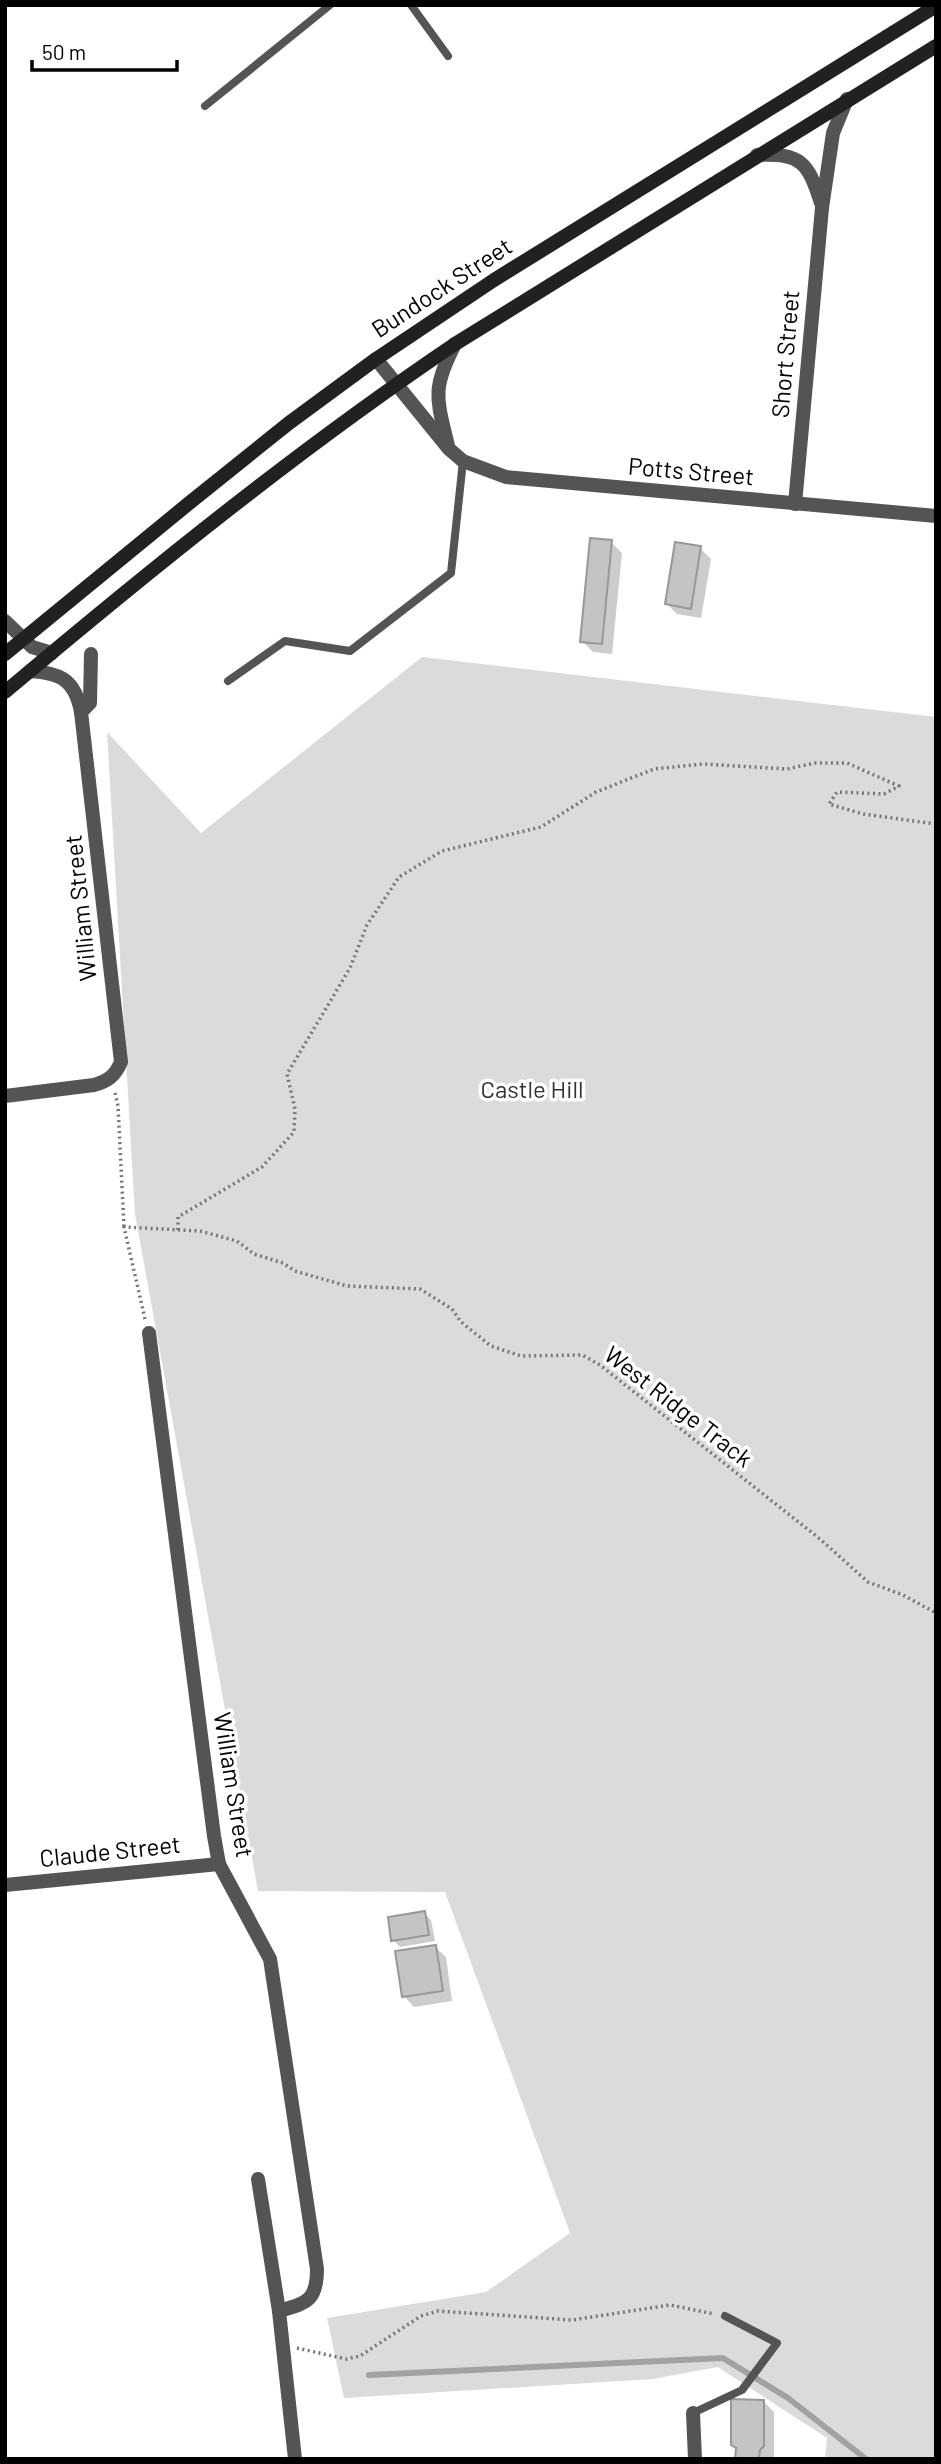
<svg xmlns="http://www.w3.org/2000/svg" width="941" height="2464" viewBox="0 0 941 2464" font-family="Barlow,sans-serif">
<style>
.green{fill:#dbdbdb}
.shadow{fill:#0003}
.lines{fill:none;stroke-linecap:round;stroke-linejoin:round}
.stream{stroke:#a2a2a2;stroke-width:6}
.building{fill:#c4c4c4;stroke:#989898;stroke-width:2}
.path{stroke:#767676;stroke-width:3.5;stroke-dasharray:2 3.5;stroke-linecap:butt}
.service{stroke:#545454;stroke-width:8}
.minor{stroke:#545454;stroke-width:14}
.secondary{stroke:#212121;stroke-width:14}
.labels{text-anchor:middle;stroke-width:7;stroke-linejoin:round;paint-order:stroke}
.street-label{font-size:24px;fill:#000;stroke:#fff}
.park-label{font-size:24px;fill:#323232;stroke:#fff}
</style>
<rect width="100%" height="100%" fill="#fff"/>
<path class="green" d="M422,657L936,717V2459H825L827,2438L718,2367L653,2379L344,2398L327,2318L486,2292L570,2233L445,1892L258,1891L135,1214L107,732L201,833Z"/>
<g class="shadow">
<path d="M611,542L622,553L612,654L593,652L582,641Z"/>
<path d="M700,548L711,559L701,618L677,614L667,604Z"/>
<path d="M424,1913L431,1920L435,1941L400,1947L393,1940Z"/>
<path d="M435,1947L446,1957L452,2001L414,2007L404,1996Z"/>
<path d="M763,2401L774,2412V2457L772,2459H737Z"/>
</g>
<g class="lines">
<path class="stream" d="M369,2375L723,2358L788,2398L866,2459"/>
</g>
<g class="building">
<path d="M590,538L612,540L602,644L580,642Z"/>
<path d="M675,542L701,546L691,609L665,604Z"/>
<path d="M425,1911L429,1935L391,1941L388,1917Z"/>
<path d="M436,1945L443,1991L402,1997L395,1951Z"/>
<path d="M731,2399L764,2400V2446L760,2450L759,2459H735L736,2448L731,2445Z"/>
</g>
<g class="lines">
<g class="path">
<path d="M115,1093L118,1106L124,1227"/>
<path d="M178,1230V1217L262,1167L294,1132L295,1109L287,1074L350,968L367,925L399,877L442,851L541,827L596,792L654,769L703,764L787,769L815,763H847L899,786L884,794L837,792L829,804L863,814L936,824"/>
<path d="M145,1319L124,1227L200,1231L237,1241L254,1254L283,1263L295,1271L347,1286L420,1289L452,1309L461,1322L491,1346L521,1356L582,1355L600,1365L820,1539L868,1582L903,1595L936,1613"/>
<path d="M297,2348L346,2359L360,2356L421,2316L438,2311L572,2320L670,2305L714,2314"/>
</g>
<g class="service">
<path d="M411,5L448,56"/>
<path d="M205,106L330,5"/>
<path d="M228,681L285,641L350,651L451,573L463,461"/>
<path d="M693,2413L742,2390L777,2343L725,2316"/>
</g>
<g class="minor">
<path d="M757,155C801,153 808,162 821,203"/>
<path d="M376,359L449,449L463,461L506,477L936,516"/>
<path d="M448,446C437,399 431,390 455,344"/>
<path d="M795,504L822,208L833,133L847,99"/>
<path d="M5,621L32,647L52,653"/>
<path d="M30,671C61,673 75,680 81,712"/>
<path d="M5,1096L94,1085C108,1081 115,1076 121,1062L81,712L90,703L91,654"/>
<path d="M149,1333L214,1836L219,1864L270,1959L317,2269C317,2301 307,2303 279,2311L295,2459"/>
<path d="M5,1885L219,1864"/>
<path d="M258,2179L279,2311"/>
<path d="M693,2413L695,2459"/>
</g>
<g class="secondary">
<path d="M5,654L188,504L289,423L376,359L494,280L936,6"/>
<path d="M5,692C150,570 298,450 455,344L936,46"/>
</g>
</g>
<g class="labels">
<g class="street-label">
<text transform="translate(442 288) rotate(-33)" y="8">Bundock Street</text>
<text transform="translate(786 354) rotate(-85)" y="8">Short Street</text>
<text transform="translate(691 472) rotate(5)" y="8">Potts Street</text>
<text transform="translate(81 908) rotate(-96)" y="8">William Street</text>
<text transform="translate(678 1407) rotate(38)" y="8">West Ridge Track</text>
<text transform="translate(233 1785) rotate(81)" y="8">William Street</text>
<text transform="translate(110 1852) rotate(-6)" y="8">Claude Street</text>
</g>
<g class="park-label">
<text x="532" y="1098">Castle Hill</text>
</g>
</g>
<rect width="941" height="2464" fill="none" stroke="#000000" stroke-width="14"/>
<path d="M32 60v10h145v-10" fill="none" stroke="#000000" stroke-width="3.5"/>
<text x="42" y="60" font-size="21" fill="#000000" stroke="#ffffff" stroke-width="5" paint-order="stroke">50 m</text>
</svg>
